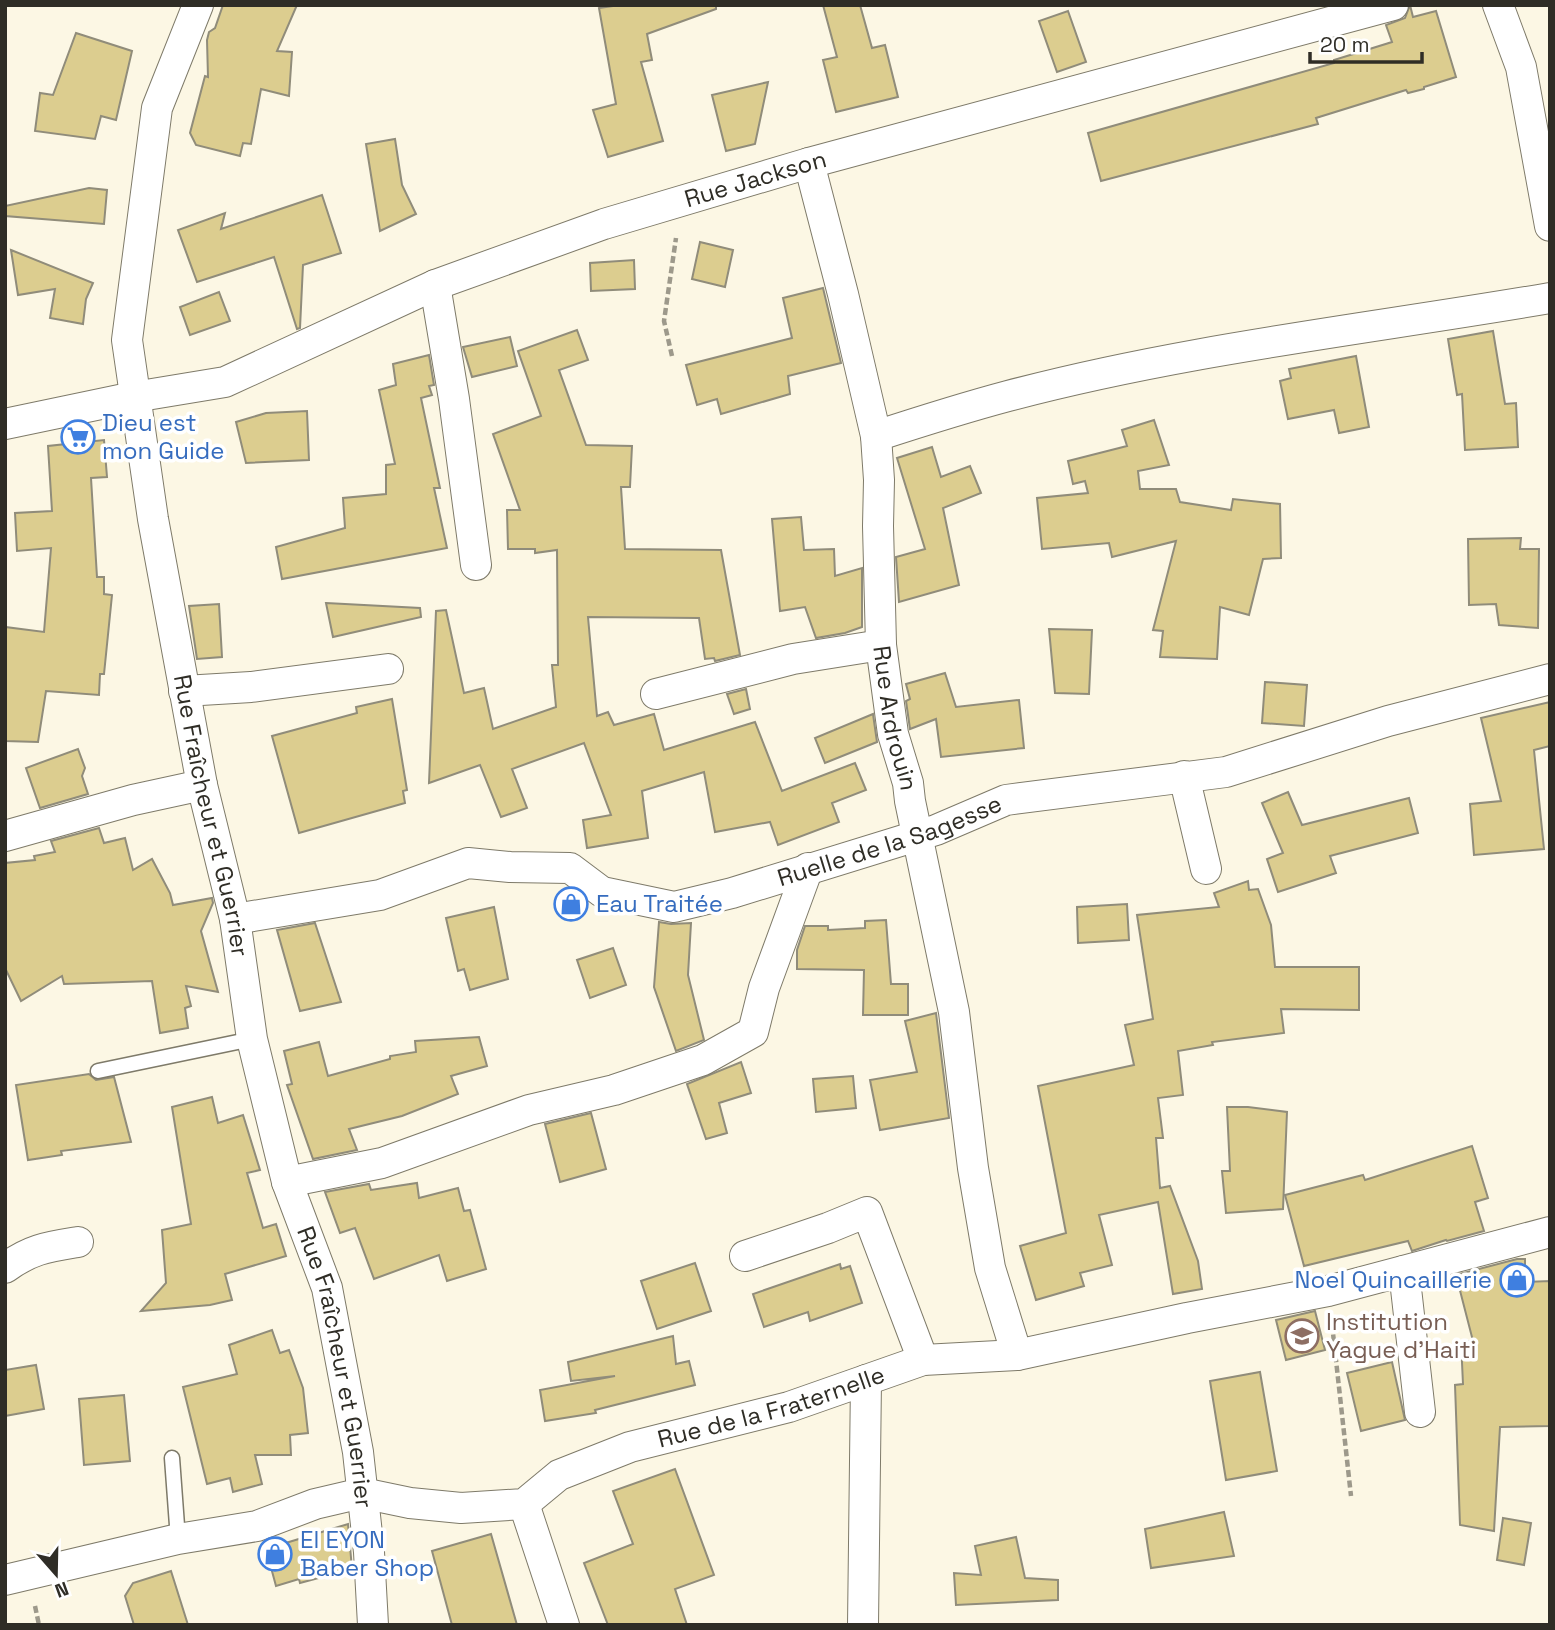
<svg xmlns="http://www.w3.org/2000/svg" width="1555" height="1630" viewBox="0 0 1555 1630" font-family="'Space Grotesk',sans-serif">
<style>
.building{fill:#dccd8f;stroke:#908c7a;stroke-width:2}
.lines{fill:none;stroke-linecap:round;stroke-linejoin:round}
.service-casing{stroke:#7e7a69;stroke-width:17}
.minor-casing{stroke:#7e7a69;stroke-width:32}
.path{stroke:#9d998b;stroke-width:4.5;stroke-dasharray:7 3.5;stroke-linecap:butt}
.service{stroke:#fff;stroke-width:14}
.minor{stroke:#fff;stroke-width:30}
.labels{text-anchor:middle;stroke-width:7;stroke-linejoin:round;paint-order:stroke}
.street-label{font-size:24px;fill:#2f2d26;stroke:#fff}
.shop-label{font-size:24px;fill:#366cbe;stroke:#fff;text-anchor:start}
.education-label{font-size:24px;fill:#785e54;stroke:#fff;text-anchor:start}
</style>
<rect width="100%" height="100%" fill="#fcf7e4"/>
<g class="building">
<path d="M223,5H297L277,51L292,52L289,96L261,89L251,144L243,143L240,156L196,145L190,133L205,76L208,77L207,40L209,32L215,28Z"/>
<path d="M620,5H716V9L647,34L652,60L641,62L663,141L608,157L593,110L616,104L599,8Z"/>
<path d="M823,5H860L872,48L885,45L898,97L836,112L823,60L837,57Z"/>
<path d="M1410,5L1413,17L1436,11L1456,77L1424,87V89L1408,93L1406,90L1316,118L1318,124L1101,181L1088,133L1334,63V60L1392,42L1386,25L1405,18Z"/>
<path d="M1068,11L1086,62L1057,72L1039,21Z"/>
<path d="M76,33L132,51L116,120L101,116L95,139L35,131L40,93L53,95Z"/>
<path d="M768,82L755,144L726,151L712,95Z"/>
<path d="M395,139L402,185L416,214L380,231L366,144Z"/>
<path d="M89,188L107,190L104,224L5,216V206Z"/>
<path d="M322,195L341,253L303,265L300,328L297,329L274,257L197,282L178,230L225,213L221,229Z"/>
<path d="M700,242L733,250L725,287L692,279Z"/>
<path d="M11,250L93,283L86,299L83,324L50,318L55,289L18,295Z"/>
<path d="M634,260L635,289L591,291L590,263Z"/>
<path d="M823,288L841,363L788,376L790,394L721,414L717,399L697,405L686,365L792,338L783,298Z"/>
<path d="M219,292L230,321L190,335L180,307Z"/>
<path d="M577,330L588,360L559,370L586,445L632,446L630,487H621L625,549L721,550L740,655L715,661L714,658L705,659L699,618L588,617L597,716L608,712L614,725L654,714L664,750L755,722L782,791L855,763L866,790L832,803L839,822L778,845L770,822L715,832L704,772L642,791L648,838L587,848L583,820L611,815L584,743L512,769L527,808L501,817L480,765L429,783L436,611L446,610L464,693L484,688L493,729L556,707L552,665H558L557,550L535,553V549H508L507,510H520L493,434L541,416L518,351Z"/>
<path d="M1493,331L1505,404L1516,403L1518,447L1465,450L1462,394L1457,395L1448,339Z"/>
<path d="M510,337L517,366L472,377L463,347Z"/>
<path d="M429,355L434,385L429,386L432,395L421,398L440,488H434L447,548L282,579L276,547L345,528L343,498L386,494V465L395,464L379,390L396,385L393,364Z"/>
<path d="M1356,356L1369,427L1339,433L1334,410L1288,419L1280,381L1291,378L1289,369Z"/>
<path d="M307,411L309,460L246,463L236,422L266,413Z"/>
<path d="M1154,420L1169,465L1138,471L1140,489H1176L1180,502L1231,510L1233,499L1280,504L1281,558L1263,559L1249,615L1220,607L1217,659L1160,657L1163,631L1153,630L1176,541L1112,557L1109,543L1042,549L1037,498L1088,493L1085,481L1073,484L1068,461L1127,446L1122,430Z"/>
<path d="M104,440L107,477L91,478L97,577H104V594L112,595L104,674H100L99,695L46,691L38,742L5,741V627L44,632L51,548L17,551L15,513L52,511L48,446Z"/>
<path d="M932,447L941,477L970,466L981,493L943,508L959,585L899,602L896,557L925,549L897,458Z"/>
<path d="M801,517L804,550L834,549L835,576L862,568V627L845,633L816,638L805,607L780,611L772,519Z"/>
<path d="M1521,538L1520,549H1539L1538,628L1499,625L1496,604L1469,605L1468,539Z"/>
<path d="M326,603L420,608L421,617L333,637Z"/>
<path d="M219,604L222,657L197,659L189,606Z"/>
<path d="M1049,629L1092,630L1089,694L1055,693Z"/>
<path d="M945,673L956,707L1019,700L1024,748L941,757L936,719L910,729L906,701L910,699L906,684Z"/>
<path d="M1265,682L1307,685L1304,726L1262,723Z"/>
<path d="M746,689L750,709L734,714L727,694Z"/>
<path d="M392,699L407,790L403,791L405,803L299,833L272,736L357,713L356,707Z"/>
<path d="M1550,702V746L1534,750L1544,849L1474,855L1470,804L1501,801L1481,718Z"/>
<path d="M873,714L877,742L825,763L815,738Z"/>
<path d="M78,749L85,768L82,776L88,794L40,808L26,768Z"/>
<path d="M1288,792L1302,825L1409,798L1418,833L1330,856L1336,873L1278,892L1267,859L1283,853L1262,803Z"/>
<path d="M99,828L104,843L125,838L133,870L152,859L170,893L173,905L212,898L213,903L201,931L218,992L186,986L191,1006L185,1008L188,1028L160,1033L152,981L64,984L62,976L21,1001L5,968V863L35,860L34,856L55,852L51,841Z"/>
<path d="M1248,881L1249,890L1258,889L1271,925L1275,967H1359V1010L1281,1009L1284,1033L1212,1042L1213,1045L1178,1051L1183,1095L1158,1098L1163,1138H1156L1160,1188L1170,1186L1198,1261L1202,1289L1173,1294L1158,1202L1099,1215L1112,1265L1080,1273L1084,1286L1036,1300L1020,1246L1066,1233L1038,1086L1134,1065L1125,1025L1153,1019L1137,915L1219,907L1214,893Z"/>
<path d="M1127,904L1129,940L1078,943L1077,907Z"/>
<path d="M494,907L508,979L470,990L464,969L458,971L446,918Z"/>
<path d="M886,920L891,984H908V1015H863L864,970L797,969V950L805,926H828V930L865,928V921Z"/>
<path d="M659,922L671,924L691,923L688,975L704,1040L676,1051L654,987Z"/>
<path d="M315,923L341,1002L300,1011L277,930Z"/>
<path d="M613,948L626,985L590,998L577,960Z"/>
<path d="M936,1013L949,1118L880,1130L870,1080L917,1072L905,1021Z"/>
<path d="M479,1037L487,1066L451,1076L458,1094L402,1116L349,1129L357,1150L313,1159L287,1085L292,1084L284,1051L319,1042L328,1076L390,1059V1056L416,1052L415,1041Z"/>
<path d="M741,1062L751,1093L719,1103L727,1133L706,1139L687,1084Z"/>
<path d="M89,1074L96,1080L114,1077L131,1142L61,1151L62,1155L28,1160L16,1085Z"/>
<path d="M853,1076L856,1108L816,1112L813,1079Z"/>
<path d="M212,1097L218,1123L243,1115L260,1170L247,1173L263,1228L276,1224L286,1256L225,1274L232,1300L210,1305L141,1311L166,1283L162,1230L191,1224L172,1107Z"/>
<path d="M1227,1107H1248L1287,1112L1283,1209L1226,1213L1222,1171H1230Z"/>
<path d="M591,1113L606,1169L560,1182L545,1124Z"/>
<path d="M1472,1146L1488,1198L1475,1202L1484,1231L1447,1241L1446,1240L1412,1251L1408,1241L1304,1266L1285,1195L1363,1175L1365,1180Z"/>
<path d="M417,1183L419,1198L458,1188L464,1211L470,1210L486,1269L447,1281L439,1255L374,1279L355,1228L340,1233L325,1192L369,1184L371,1190Z"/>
<path d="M1517,1259H1525V1282L1550,1281V1426L1500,1427L1494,1531L1460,1525L1455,1385L1463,1384L1461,1341H1473L1456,1275Z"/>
<path d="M695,1263L711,1311L657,1329L641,1281Z"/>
<path d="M840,1264L841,1269L850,1266L862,1303L810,1321L808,1312L764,1327L753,1294Z"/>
<path d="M1315,1311L1325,1350L1286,1360L1276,1320Z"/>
<path d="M272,1330L280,1353L289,1350L303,1388L308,1433L290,1435L291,1455H255L262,1484L233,1492L230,1478L207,1484L183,1387L237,1374L229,1345Z"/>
<path d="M673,1336L676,1364L689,1361L695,1385L595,1410L596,1413L545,1421L540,1390L615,1376L571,1381L568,1362Z"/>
<path d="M1392,1362L1405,1420L1361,1431L1347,1373Z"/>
<path d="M36,1365L44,1409L5,1416V1370Z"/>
<path d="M1260,1372L1277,1471L1226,1480L1210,1381Z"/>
<path d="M124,1395L130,1461L84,1465L79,1399Z"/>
<path d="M675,1469L714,1575L675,1589L687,1625H608L584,1563L633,1544L613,1491Z"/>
<path d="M1224,1512L1234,1556L1151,1568L1145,1529Z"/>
<path d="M1503,1518L1531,1523L1524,1565L1497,1560Z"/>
<path d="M348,1524L352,1569L300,1583L299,1579L276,1586L266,1549Z"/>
<path d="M491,1534L517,1625H452L432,1551Z"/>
<path d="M1016,1537L1025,1578L1058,1580V1600L956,1605L954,1573L981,1575L975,1546Z"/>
<path d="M171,1571L188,1625H134L125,1596L133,1583Z"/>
</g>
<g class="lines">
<defs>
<g id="service">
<path d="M98,1071L252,1039"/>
<path d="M172,1458L178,1539"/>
</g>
<g id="minor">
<path id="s1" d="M198,5L157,108L127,340L153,519L202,785L235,919L252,1039L287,1182L327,1288L358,1452L369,1552L373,1625"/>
<path d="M1498,5L1521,67L1550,226"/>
<path id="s2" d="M809,163L843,294L876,436L879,480L878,526L881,645L893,734L908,783L910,801L954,1012L973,1168L990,1268L1017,1355"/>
<path d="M435,285L454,399L476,565"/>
<path id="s3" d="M5,424L134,397L225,382L435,285L604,224L809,163L1393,5"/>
<path d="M876,436C919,422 963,408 1008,396C1185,349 1369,329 1550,298"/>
<path d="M184,691L251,687L388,669"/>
<path d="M656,694L793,659L881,645"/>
<path d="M1184,776L1206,869"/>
<path d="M5,836L133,800L202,785"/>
<path id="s4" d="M235,919L380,895L468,863L510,867L570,868L602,892L674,907L732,893L936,830L1006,800L1226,772L1388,721L1550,679"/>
<path d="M287,1182L382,1163L529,1110L614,1090L703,1060L753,1032L764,988L808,868"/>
<path d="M745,1256L828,1228L867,1212L923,1360"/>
<path d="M5,1268C31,1249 47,1247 78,1242"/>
<path d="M1404,1271L1420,1412"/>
<path d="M524,1504L564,1625"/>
<path id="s5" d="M5,1580L178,1539L257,1526L315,1504L362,1493L410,1503L461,1508L524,1504L559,1475L630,1447L789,1407L923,1360L1017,1355L1187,1318L1328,1291L1550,1232"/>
<path d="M863,1625L866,1380"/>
</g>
</defs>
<use href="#service" class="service-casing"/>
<use href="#minor" class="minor-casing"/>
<g class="path">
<path d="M672,356L664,321L676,238"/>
<path d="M1332,1324L1351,1496"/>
<path d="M35,1606L39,1625"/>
</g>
<use href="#service" class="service"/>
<use href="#minor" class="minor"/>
</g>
<defs>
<symbol id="supermarket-ring" viewBox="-11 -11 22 22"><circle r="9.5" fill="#fff" stroke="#3f7fe0" stroke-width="1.5"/><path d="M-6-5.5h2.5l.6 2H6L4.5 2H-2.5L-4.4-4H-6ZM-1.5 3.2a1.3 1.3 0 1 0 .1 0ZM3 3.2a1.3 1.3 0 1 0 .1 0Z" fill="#3f7fe0"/></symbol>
<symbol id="shop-ring" viewBox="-11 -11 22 22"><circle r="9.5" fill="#fff" stroke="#3f7fe0" stroke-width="1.5"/><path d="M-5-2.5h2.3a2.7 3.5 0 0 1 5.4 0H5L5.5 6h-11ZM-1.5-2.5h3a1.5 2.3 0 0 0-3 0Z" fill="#3f7fe0"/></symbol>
<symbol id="school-ring" viewBox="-11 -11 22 22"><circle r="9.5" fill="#fff" stroke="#8d6e63" stroke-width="1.5"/><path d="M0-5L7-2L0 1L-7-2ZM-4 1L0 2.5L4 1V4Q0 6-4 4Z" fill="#8d6e63"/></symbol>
</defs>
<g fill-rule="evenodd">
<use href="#supermarket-ring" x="59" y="418" width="38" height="38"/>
<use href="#shop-ring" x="552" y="885" width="38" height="38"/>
<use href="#shop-ring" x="1498" y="1261" width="38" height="38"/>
<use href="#school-ring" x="1283" y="1317" width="38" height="38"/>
<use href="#shop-ring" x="256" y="1535" width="38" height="38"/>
</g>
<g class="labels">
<g class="street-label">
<text dy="8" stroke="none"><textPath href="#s3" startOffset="793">Rue Jackson</textPath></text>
<text dy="8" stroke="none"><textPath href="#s2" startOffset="565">Rue Ardrouin</textPath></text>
<text dy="8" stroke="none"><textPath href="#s1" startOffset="828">Rue Fraîcheur et Guerrier</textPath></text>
<text dy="8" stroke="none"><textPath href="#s4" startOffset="682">Ruelle de la Sagesse</textPath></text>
<text dy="8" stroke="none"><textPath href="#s1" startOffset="1395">Rue Fraîcheur et Guerrier</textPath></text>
<text dy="8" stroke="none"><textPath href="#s5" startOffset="800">Rue de la Fraternelle</textPath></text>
</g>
<g class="shop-label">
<text x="102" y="431">Dieu est<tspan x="102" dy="28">mon Guide</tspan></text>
<text x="596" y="912">Eau Traitée</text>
<text x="1492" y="1288" text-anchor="end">Noel Quincaillerie</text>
<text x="300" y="1548">El EYON<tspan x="300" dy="28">Baber Shop</tspan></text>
</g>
<g class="education-label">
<text x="1326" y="1330">Institution<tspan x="1326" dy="28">Yague d'Haiti</tspan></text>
</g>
</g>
<rect width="1555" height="1630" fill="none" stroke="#2f2d26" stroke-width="14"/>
<g transform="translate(56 1574) rotate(160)" stroke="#ffffff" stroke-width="5" paint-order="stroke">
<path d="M0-5L12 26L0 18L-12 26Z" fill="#2f2d26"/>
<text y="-10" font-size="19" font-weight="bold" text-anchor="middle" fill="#2f2d26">N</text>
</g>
<path d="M1310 52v10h112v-10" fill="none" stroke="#2f2d26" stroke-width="3.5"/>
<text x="1320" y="52" font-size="21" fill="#2f2d26" stroke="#ffffff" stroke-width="5" paint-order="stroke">20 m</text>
</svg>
